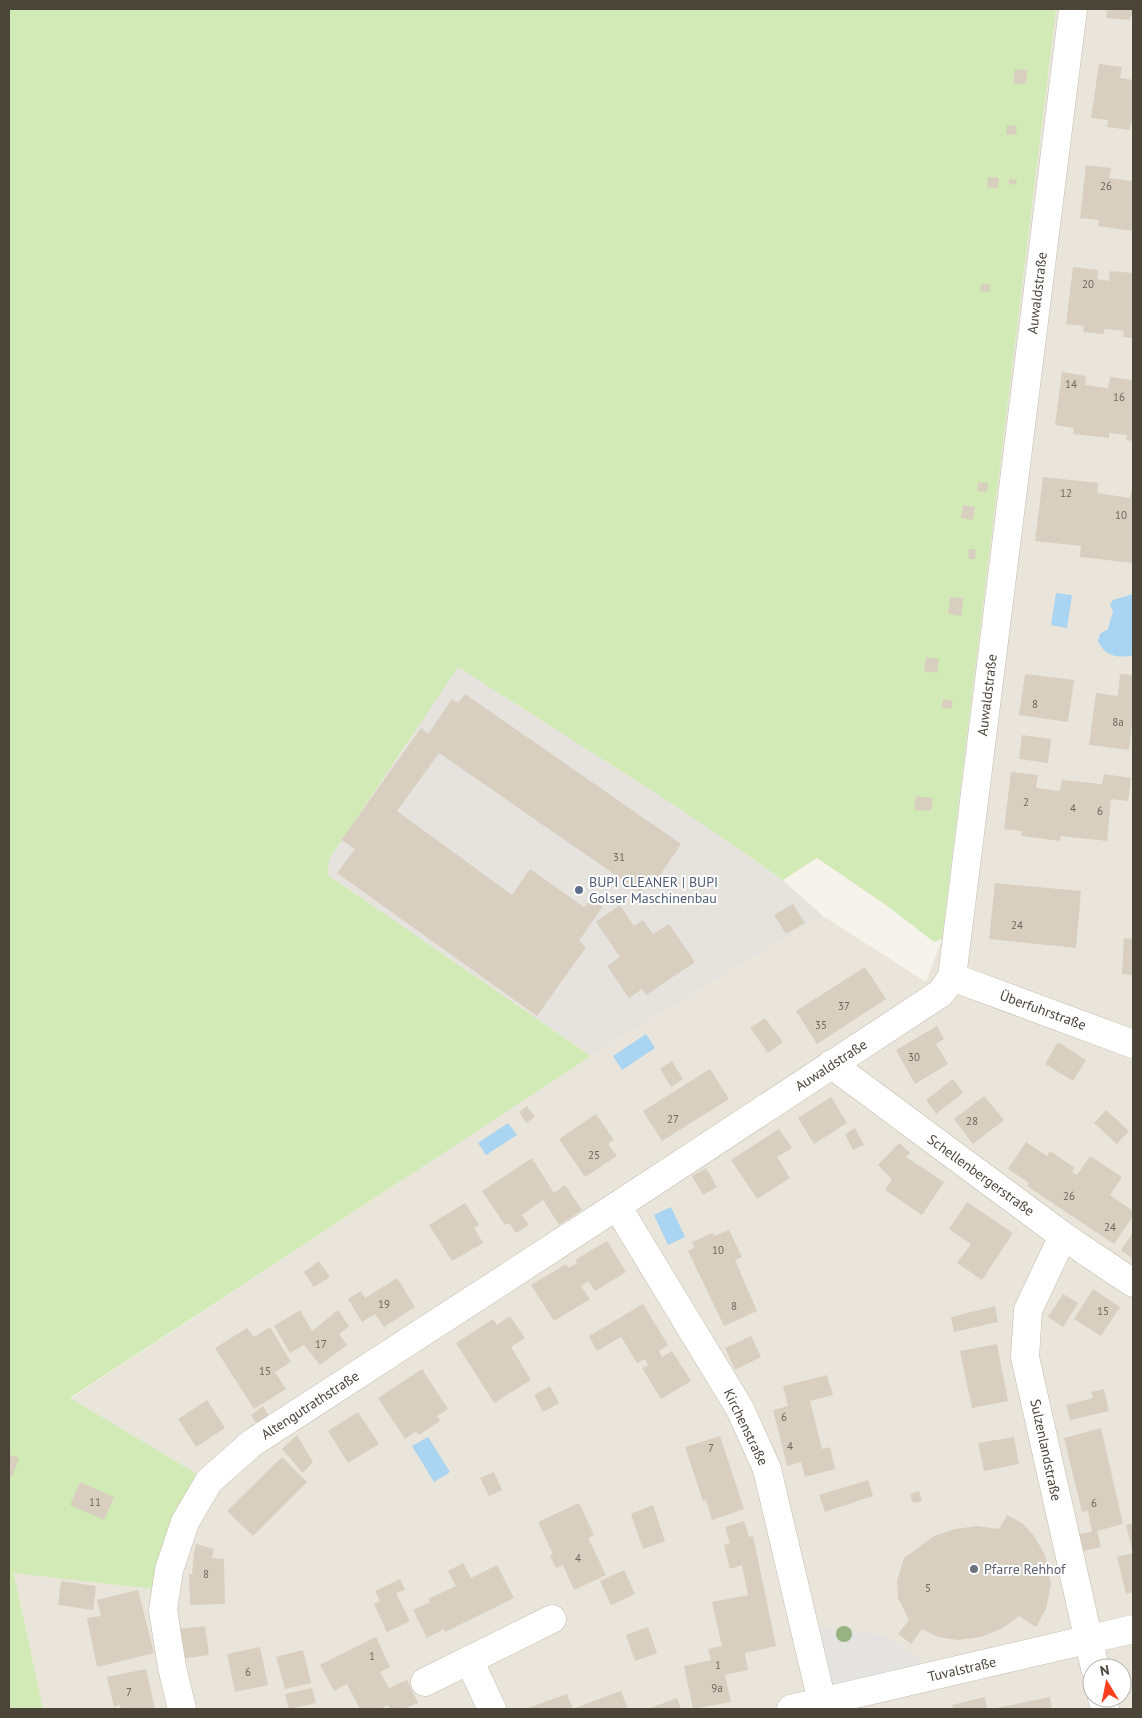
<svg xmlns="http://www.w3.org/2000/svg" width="1142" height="1718" viewBox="0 0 1142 1718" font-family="'PT Sans',sans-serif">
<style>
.residential{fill:#eae5da;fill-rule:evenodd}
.industrial{fill:#e6e2dd}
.green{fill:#d2eab5}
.parking{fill:#e5e3e0}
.water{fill:#a9d4f2}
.building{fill:#d8cfc1}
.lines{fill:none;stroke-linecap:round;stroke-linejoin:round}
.street-casing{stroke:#c2bbae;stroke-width:29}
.street{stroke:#fff;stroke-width:28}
.tree{fill:#97b381}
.service-dot{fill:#5c6f8a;stroke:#fff;stroke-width:2}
.worship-dot{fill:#6b7280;stroke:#fff;stroke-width:2}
.labels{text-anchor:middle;stroke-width:4;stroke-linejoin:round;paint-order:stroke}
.number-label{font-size:11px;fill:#6e675b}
.street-label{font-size:14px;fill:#4b4439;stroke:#fff}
.service-label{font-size:14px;fill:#4e5e75;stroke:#fff;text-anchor:start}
.worship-label{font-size:14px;fill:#5b616d;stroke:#fff;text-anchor:start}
</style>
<rect width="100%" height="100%" fill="#f6f3ec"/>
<path class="residential" d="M1056,9H1133V1709H43L14,1572L154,1589L202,1477L70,1399L578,1064L823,916L926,982L942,939ZM1092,1668H1122V1698H1092Z"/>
<path class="industrial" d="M458,667L679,808L783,880L823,916L591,1056L328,875L329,859Z"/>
<path class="green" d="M9,9H1056L942,939L934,942L890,908L817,858L783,880L679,808L458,667L329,859L328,875L591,1056L70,1398L202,1477L154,1589L14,1573L43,1709H9Z"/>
<path class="parking" d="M818,1626L886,1636L929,1666L833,1686Z"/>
<g class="water">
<path d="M1056,593L1072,595L1067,628L1051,625Z"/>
<path d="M1133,594V655C1119,659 1104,656 1098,641L1100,634L1108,629L1113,611L1110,605L1113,600Z"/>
<path d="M646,1034L655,1048L622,1070L613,1056Z"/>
<path d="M508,1123L517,1135L486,1155L478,1143Z"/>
<path d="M671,1207L685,1237L668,1245L654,1215Z"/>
<path d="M428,1437L450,1472L434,1482L412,1446Z"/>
</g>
<g class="building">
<path d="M1107,9H1133V17L1130,16V20L1106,18Z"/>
<path d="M1099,64L1122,67L1120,78L1133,80V124L1131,123L1130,130L1107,127L1108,120L1091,118Z"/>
<path d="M1015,69L1028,70L1026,84L1013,83Z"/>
<path d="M1007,125L1017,126L1016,135L1006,134Z"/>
<path d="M1086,165L1111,168L1109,178L1133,181V231L1098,226L1099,220L1080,218Z"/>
<path d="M988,177L999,178L998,188L987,187Z"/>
<path d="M1009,179L1017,180L1016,185L1009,184Z"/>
<path d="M1073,267L1098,270L1097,279L1109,281L1110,271L1133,273V338L1123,337L1124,331L1104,329V334L1083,332L1084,326L1066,324Z"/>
<path d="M981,284L991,285L989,292L980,291Z"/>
<path d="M1062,372L1086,376L1085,385L1108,388L1110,377L1133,380V441L1126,440L1127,435L1109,433V438L1073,434L1074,428L1055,425Z"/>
<path d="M1043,477L1098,483L1097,493L1130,498L1133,483V563L1080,557L1081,546L1035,541Z"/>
<path d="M978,482L988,483L987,492L977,491Z"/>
<path d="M963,505L975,507L973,520L961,518Z"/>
<path d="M969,549H976L975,559H968Z"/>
<path d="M950,597L964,598L961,616L948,614Z"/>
<path d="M926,657L939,659L937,673L924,671Z"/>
<path d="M1025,674L1074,680L1068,722L1019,715Z"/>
<path d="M1120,674L1133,675V716L1129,750L1089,745L1096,693L1118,696Z"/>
<path d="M465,694L681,844L658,878L652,874L640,892L439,753L397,811L512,895L530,869L584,907L588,903L603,906L579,941L586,947L537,1016L337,873L355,849L341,840L421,728L428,734L452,699L458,703Z"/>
<path d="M943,699L953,701L951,709L942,708Z"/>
<path d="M1022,735L1051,739L1048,763L1019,759Z"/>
<path d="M1011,772L1038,775L1036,788L1060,791L1062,780L1102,784L1104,774L1131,778L1128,801L1111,799L1107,841L1061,836L1060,841L1021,836L1022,831L1004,829Z"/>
<path d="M916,796L933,798L931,811L914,810Z"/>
<path d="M995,883L1081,891L1076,948L989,939Z"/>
<path d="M793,904L805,923L786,934L774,915Z"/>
<path d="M620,905L634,926L643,920L653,934L669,924L695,962L646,995L642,989L629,998L607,966L620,957L596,922Z"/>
<path d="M1124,938L1133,939V975L1122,974Z"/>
<path d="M865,967L886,999L817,1044L796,1011Z"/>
<path d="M765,1018L783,1042L768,1053L750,1028Z"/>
<path d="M937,1026L944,1039L936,1044L948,1064L915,1084L896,1050Z"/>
<path d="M1058,1042L1086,1060L1073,1081L1045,1064Z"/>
<path d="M672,1061L683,1079L671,1087L660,1069Z"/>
<path d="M710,1069L729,1099L662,1141L643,1111Z"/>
<path d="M953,1079L963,1093L936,1114L926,1100Z"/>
<path d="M984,1096L1004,1120L973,1144L954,1119Z"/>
<path d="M831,1097L847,1123L814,1144L798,1118Z"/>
<path d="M527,1106L535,1117L526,1123L519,1112Z"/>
<path d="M1106,1110L1129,1131L1117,1144L1094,1123Z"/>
<path d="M596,1114L614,1140L608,1144L617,1156L585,1177L559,1139Z"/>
<path d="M855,1128L864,1145L853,1150L845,1134Z"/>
<path d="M779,1129L792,1148L777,1157L790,1178L757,1199L731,1160Z"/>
<path d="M1026,1142L1047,1156L1050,1151L1075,1168L1072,1172L1077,1175L1090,1156L1122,1177L1110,1195L1133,1211V1216L1114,1244L1027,1186L1029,1183L1008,1169Z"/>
<path d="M899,1143L910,1153L906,1157L944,1182L922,1215L885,1190L892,1179L878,1165Z"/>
<path d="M532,1158L554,1193L565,1185L582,1210L559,1225L543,1200L522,1215L529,1225L516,1233L509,1223L505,1225L482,1191Z"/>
<path d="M706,1168L717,1187L703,1195L692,1176Z"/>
<path d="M967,1202L1013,1233L982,1280L957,1263L971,1244L949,1229Z"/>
<path d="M465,1203L479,1225L474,1228L483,1243L452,1261L429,1225Z"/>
<path d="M729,1230L742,1257L735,1260L757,1311L724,1326L688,1251L694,1248L692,1242L712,1233L714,1236Z"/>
<path d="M1133,1232V1259L1121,1250Z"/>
<path d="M607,1241L626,1272L595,1291L588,1281L581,1286L590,1299L554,1321L531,1285L566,1264L569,1268L577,1263L575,1260Z"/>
<path d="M319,1261L330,1277L314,1287L304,1272Z"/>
<path d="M397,1278L415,1307L384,1327L375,1314L362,1322L348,1299L361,1291L365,1298Z"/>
<path d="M1093,1289L1120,1307L1101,1336L1074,1319Z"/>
<path d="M1063,1294L1078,1303L1063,1327L1048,1317Z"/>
<path d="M643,1304L668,1345L659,1351L662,1357L672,1351L691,1381L661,1399L642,1368L648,1365L645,1359L637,1363L621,1337L597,1351L589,1336Z"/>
<path d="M995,1306L998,1322L954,1332L951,1317Z"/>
<path d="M300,1310L312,1331L338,1310L349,1326L339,1334L347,1345L320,1365L304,1345L290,1353L274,1326Z"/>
<path d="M510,1316L525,1338L511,1347L531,1380L494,1403L456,1343L493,1319L497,1325Z"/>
<path d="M270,1327L291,1362L275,1372L286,1389L254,1409L215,1348L247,1328L254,1337Z"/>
<path d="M751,1336L761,1357L735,1370L725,1348Z"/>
<path d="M997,1344L1008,1401L972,1408L960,1351Z"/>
<path d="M422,1369L448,1409L437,1416L440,1421L419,1435L416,1431L405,1439L378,1398Z"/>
<path d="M827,1375L833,1395L810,1401L822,1449L830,1447L835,1469L805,1477L801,1462L787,1466L773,1410L788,1406L783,1386Z"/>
<path d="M550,1386L559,1403L543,1412L534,1395Z"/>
<path d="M1104,1389L1109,1411L1070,1420L1066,1405L1093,1398L1091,1392Z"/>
<path d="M207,1400L225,1428L196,1447L178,1419Z"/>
<path d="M263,1406L270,1417L258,1425L251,1415Z"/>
<path d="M358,1412L379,1444L348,1463L328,1431Z"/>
<path d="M1101,1428L1123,1524L1097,1531L1101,1547L1083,1551L1079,1534L1092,1532L1088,1511L1082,1512L1064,1438Z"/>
<path d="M297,1435L313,1462L303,1473L282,1449Z"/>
<path d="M720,1436L744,1509L712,1520L706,1500L703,1501L685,1447Z"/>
<path d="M1014,1437L1019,1464L984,1471L978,1443Z"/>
<path d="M9,1455L19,1458L12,1477L9,1476Z"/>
<path d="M282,1457L307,1482L253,1536L227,1511Z"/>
<path d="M494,1472L502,1490L489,1496L480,1478Z"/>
<path d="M868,1480L873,1496L825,1512L819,1495Z"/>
<path d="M80,1482L114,1497L104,1520L70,1505Z"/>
<path d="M919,1491L922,1501L913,1503L910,1494Z"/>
<path d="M579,1503L594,1535L588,1538L606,1575L574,1590L563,1565L556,1568L550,1556L553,1554L538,1522Z"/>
<path d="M653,1505L665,1541L643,1549L631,1514Z"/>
<path d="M1007,1515L1022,1523L1034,1536L1045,1555L1051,1584L1046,1609L1036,1627L1019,1616L1003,1628L981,1637L958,1640L938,1637L922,1629L911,1644L898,1634L909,1620L898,1598L897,1580L904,1558L934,1536L955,1529L977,1526L999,1529Z"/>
<path d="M744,1521L749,1537L753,1536L776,1646L745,1653L748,1670L725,1675L731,1702L693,1709L684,1666L711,1660L708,1649L722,1646L712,1602L748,1595L742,1565L730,1569L724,1545L730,1543L725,1527Z"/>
<path d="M1133,1523V1552L1126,1525Z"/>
<path d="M196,1544L214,1549L212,1558L224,1559L225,1604L190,1605L189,1574H192L194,1553Z"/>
<path d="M1133,1553V1592L1126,1594L1117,1557Z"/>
<path d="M463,1563L471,1578L497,1565L514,1598L445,1632L444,1629L427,1638L413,1610L430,1602L428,1599L456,1586L448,1571Z"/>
<path d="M624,1570L635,1594L611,1605L600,1581Z"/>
<path d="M400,1579L405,1590L396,1593L410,1621L387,1632L374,1604L380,1601L375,1591Z"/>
<path d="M61,1581L96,1586L93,1610L58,1605Z"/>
<path d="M138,1590L154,1653L97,1667L87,1618L101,1616L97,1600Z"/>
<path d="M205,1626L209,1655L180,1659L177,1629Z"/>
<path d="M648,1627L657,1653L635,1661L626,1635Z"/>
<path d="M376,1637L390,1667L380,1672L389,1688L407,1680L418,1703L404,1709H390L388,1705L380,1709H360L347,1684L334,1691L320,1665Z"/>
<path d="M260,1647L268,1685L235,1692L227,1654Z"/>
<path d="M303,1650L311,1683L285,1689L276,1657Z"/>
<path d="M146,1669L155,1709H121L120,1705L114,1707L107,1677Z"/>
<path d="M312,1688L316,1703L289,1709L285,1694Z"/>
<path d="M621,1691L628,1709H573L591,1702Z"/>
<path d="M567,1694L573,1709H525Z"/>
<path d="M985,1697L987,1709H953L952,1705Z"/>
<path d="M1050,1697L1052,1709H996V1708Z"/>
<path d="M677,1698L681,1709H648Z"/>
</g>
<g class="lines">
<defs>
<g id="street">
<path d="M952,977L1133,1044"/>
<path d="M831,1064L1063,1236L1133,1283"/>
<path d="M617,1206L740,1409L767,1469L822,1702"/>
<path d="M1063,1236L1028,1310L1025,1357L1095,1668"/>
<path d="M469,1660L492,1709"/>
<path d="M425,1682L552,1619"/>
<path d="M1102,1698L1105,1709"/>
<path d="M182,1709L172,1667L163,1610L169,1570L185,1522L209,1481L252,1443L617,1206L941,993L952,977L1073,9"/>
<path d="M791,1709L1133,1629"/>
</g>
</defs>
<use href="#street" class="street-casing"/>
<use href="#street" class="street"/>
</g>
<circle class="tree" cx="844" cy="1634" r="8"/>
<circle class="service-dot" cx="579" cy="890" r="5"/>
<circle class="worship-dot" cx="974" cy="1569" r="5"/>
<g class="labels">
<g class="number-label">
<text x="1106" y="190">26</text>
<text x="1088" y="288">20</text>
<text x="1071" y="388">14</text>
<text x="1119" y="401">16</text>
<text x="1066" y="497">12</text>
<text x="1121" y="519">10</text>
<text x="1035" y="708">8</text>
<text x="1118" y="726">8a</text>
<text x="1026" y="806">2</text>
<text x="1073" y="812">4</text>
<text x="1100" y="815">6</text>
<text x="619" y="861">31</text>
<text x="1017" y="929">24</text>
<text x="844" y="1010">37</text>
<text x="821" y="1029">35</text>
<text x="914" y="1061">30</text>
<text x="673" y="1123">27</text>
<text x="972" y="1125">28</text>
<text x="594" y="1159">25</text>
<text x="1069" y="1200">26</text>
<text x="1110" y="1231">24</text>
<text x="718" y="1254">10</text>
<text x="384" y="1308">19</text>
<text x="734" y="1310">8</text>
<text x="1103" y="1315">15</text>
<text x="321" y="1348">17</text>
<text x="265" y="1375">15</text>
<text x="784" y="1421">6</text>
<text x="790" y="1450">4</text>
<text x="711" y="1452">7</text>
<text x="95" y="1506">11</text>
<text x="1094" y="1507">6</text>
<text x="578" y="1562">4</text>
<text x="206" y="1578">8</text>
<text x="928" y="1592">5</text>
<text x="372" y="1660">1</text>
<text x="718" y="1669">1</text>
<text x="248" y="1676">6</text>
<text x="717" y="1692">9a</text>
<text x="129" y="1696">7</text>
</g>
<g class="street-label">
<text transform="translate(1037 293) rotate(-83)" y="5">Auwaldstraße</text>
<text transform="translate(987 695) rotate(-83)" y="5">Auwaldstraße</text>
<text transform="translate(1043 1010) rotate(20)" y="5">Überfuhrstraße</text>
<text transform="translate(831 1065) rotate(-33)" y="5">Auwaldstraße</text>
<text transform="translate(981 1175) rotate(36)" y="5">Schellenbergerstraße</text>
<text transform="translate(310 1405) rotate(-33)" y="5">Altengutrathstraße</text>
<text transform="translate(746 1427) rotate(64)" y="5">Kirchenstraße</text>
<text transform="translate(1046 1450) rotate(78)" y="5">Sulzenlandstraße</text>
<text transform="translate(962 1669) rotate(-13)" y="5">Tuvalstraße</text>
</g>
<g class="service-label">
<text x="589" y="887">BUPI CLEANER | BUPI<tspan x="589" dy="16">Golser Maschinenbau</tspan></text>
</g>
<g class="worship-label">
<text x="984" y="1574">Pfarre Rehhof</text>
</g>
</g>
<rect width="1142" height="1718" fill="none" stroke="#4b4439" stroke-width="20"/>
<g transform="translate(1107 1683) rotate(350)"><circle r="24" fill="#ffffff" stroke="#b7b4b0"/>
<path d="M0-4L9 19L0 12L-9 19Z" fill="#fc3f1d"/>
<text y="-8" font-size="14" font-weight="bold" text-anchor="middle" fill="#4b4439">N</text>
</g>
</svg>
